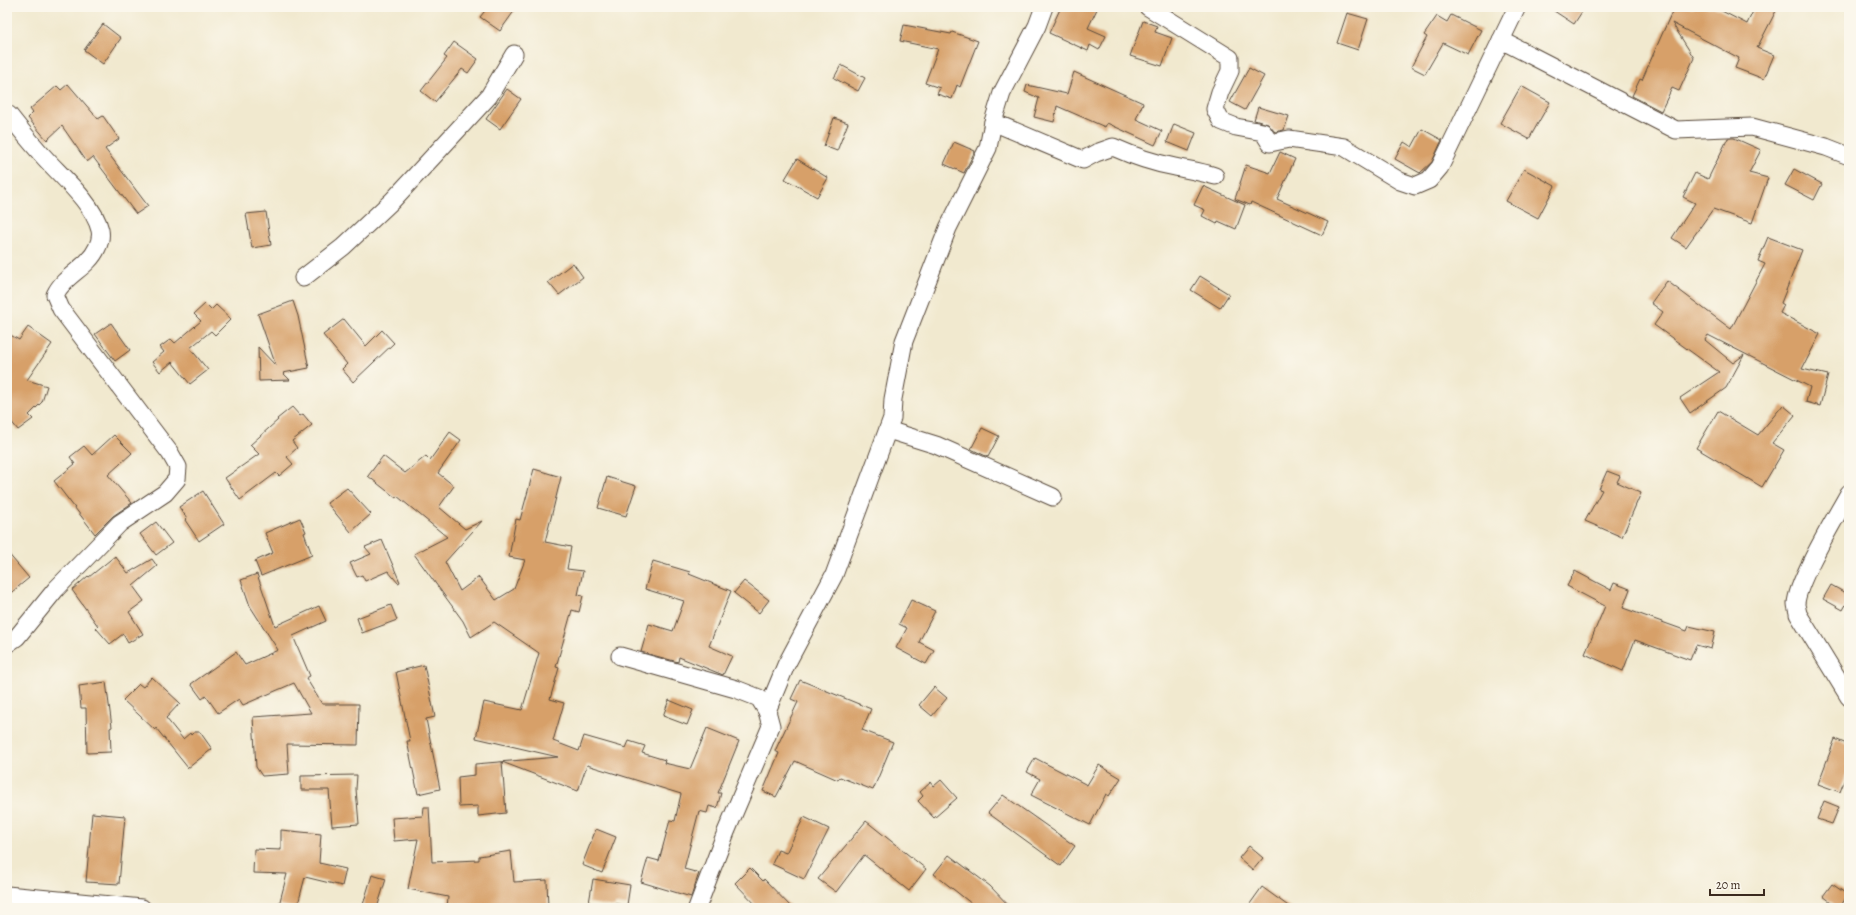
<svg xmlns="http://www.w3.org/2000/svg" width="1856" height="915" viewBox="0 0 1856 915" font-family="Alegreya,serif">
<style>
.building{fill:#d7a069}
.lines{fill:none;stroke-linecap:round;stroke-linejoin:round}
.minor-casing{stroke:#564739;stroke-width:19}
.minor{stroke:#fff;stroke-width:17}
</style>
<rect width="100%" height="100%" fill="#fbf7ec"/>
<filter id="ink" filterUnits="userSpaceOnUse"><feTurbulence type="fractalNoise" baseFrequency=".025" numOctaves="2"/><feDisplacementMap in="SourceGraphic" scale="8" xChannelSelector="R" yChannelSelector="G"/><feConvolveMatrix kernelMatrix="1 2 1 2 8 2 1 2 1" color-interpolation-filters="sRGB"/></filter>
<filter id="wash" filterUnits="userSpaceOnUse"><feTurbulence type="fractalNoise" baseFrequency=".012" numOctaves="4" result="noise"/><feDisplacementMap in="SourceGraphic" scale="16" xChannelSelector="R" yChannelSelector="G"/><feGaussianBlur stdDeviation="0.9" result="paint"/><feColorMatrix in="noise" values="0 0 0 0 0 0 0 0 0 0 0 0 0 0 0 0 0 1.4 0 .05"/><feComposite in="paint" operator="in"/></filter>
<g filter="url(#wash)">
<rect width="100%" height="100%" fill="#f1e9cf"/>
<g id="blocks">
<g class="building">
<path d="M488,7H517L500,31L480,17Z"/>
<path d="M1061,7H1098L1088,28L1106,36L1099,50L1090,45L1088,51L1049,33Z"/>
<path d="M1548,7H1585L1574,24Z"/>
<path d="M1674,7H1714L1747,24L1755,7H1778L1757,48L1774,55L1764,79L1735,68L1739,58L1672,23L1694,58L1679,91L1672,88L1661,111L1632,96L1640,79L1642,80Z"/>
<path d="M1347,13L1368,19L1358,50L1337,43Z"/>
<path d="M1451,15L1481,30L1468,55L1443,43L1425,74L1411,67L1427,37L1424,35L1437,16L1447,22Z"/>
<path d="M1143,21L1157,26L1155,32L1172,38L1162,66L1130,56Z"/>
<path d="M103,24L121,38L103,64L84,50Z"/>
<path d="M904,25L951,34L952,32L978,41L960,87L957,85L952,99L937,94L940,88L925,83L938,49L900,41Z"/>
<path d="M454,42L478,59L468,73L462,69L435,102L421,91L447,58L444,56Z"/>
<path d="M841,65L865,78L858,91L834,78Z"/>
<path d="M1249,68L1264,76L1245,110L1230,102Z"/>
<path d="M1074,72L1143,103L1136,119L1162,131L1155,145L1107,123L1105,127L1057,106L1054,122L1034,117L1039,98L1025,92L1027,85L1067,94Z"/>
<path d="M68,84L98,119L103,116L119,139L105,149L148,206L136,214L93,157L87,162L62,126L47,140L28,118L33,113L30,109L57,86L61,90Z"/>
<path d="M1521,86L1550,102L1529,139L1500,123Z"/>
<path d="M507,89L521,99L500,129L486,119Z"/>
<path d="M1258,107L1289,116L1284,130L1275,132L1268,124L1254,120Z"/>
<path d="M834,118L848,123L837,151L824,146Z"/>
<path d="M1174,124L1196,133L1189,151L1167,142Z"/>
<path d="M1422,129L1442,140L1432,162L1420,173L1395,159L1404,142L1412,147Z"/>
<path d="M1728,138H1734L1761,150L1749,173L1768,178L1752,223L1713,209L1686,247L1672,238L1695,203L1683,197L1695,173L1708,179Z"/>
<path d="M954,142L975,151L964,173L944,164Z"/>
<path d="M1280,152L1295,159L1277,199L1328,222L1322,235L1251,202L1250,205L1235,199L1246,165L1270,173Z"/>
<path d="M797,159L828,178L817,197L785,179Z"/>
<path d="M1524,169L1555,186L1538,218L1506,201Z"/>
<path d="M1794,169L1822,184L1814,200L1785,185Z"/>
<path d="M1203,186L1245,205L1236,229L1218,221L1217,224L1202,216L1205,210L1194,205Z"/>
<path d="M266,212L271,245L252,248L246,214Z"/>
<path d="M1768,237L1802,250L1781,303L1784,305L1780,313L1820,334L1802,369L1828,375L1820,406L1806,402L1810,387L1708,335L1705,340L1733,363L1744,355L1726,388L1690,413L1680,398L1719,372L1654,325L1663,312L1651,303L1667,281L1731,329L1765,264L1758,261Z"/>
<path d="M573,263L583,277L559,295L548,282Z"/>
<path d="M1200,276L1229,294L1220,308L1191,290Z"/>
<path d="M293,301L298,316L309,368L283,373L290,380L259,381L258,347L276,366L258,314Z"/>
<path d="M205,304L211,310L216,305L231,319L215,335L211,331L190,348L208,370L190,384L172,362L160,372L152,362L164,352L160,347L171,339L175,343L201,321L194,314Z"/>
<path d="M344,319L366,346L382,330L394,343L353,382L342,369L347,364L323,335Z"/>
<path d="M111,323L130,350L115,361L95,334Z"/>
<path d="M28,327L52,344L27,380L47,386L42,402L29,415L33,419L18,430L7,416V333L19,340Z"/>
<path d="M1783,405L1795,415L1772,443L1784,450L1762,487L1696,448L1718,411L1758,435Z"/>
<path d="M292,407L300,416L303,414L312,425L292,441L297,448L287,457L293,464L279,476L276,473L240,500L225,478L259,454L250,445L278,420L277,419Z"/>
<path d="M982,428L999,436L988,457L971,449Z"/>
<path d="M450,432L461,440L438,473L454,486L439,507L465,529L482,521L445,562L460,591L479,577L496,600L514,589L525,560L509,557L516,519L520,520L534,469L561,477L545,542L571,547L567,569L583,571L578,595L583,596L579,612L572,610L556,667L559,668L550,699L564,703L553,741L579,751L584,736L626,748L629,741L645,746L642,753L665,760L664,763L690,769L707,728L739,741L718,793H721L717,808L709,806L707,813L699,811L684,869L699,873L691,897L641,882L648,858L659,861L670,820L675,821L681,794L587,765L578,791L502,762L506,813L478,816V806L459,807L458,777L475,775V764L558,757L476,738L484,702L522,710L539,653L494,622L471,637L463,621L414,554L447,537L397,496L396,498L368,476L383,456L405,473L426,456L430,460Z"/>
<path d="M114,435L132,453L108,475L132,503L113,516L95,534L54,481L75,464L70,457L84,446L92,455Z"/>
<path d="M1607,471L1620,476L1617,482L1641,493L1622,537L1585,521L1602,490L1599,489Z"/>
<path d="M607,477L636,486L626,516L598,508Z"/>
<path d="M347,488L371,514L351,532L327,503Z"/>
<path d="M203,491L224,524L199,541L185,520L187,518L179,507Z"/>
<path d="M300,518L306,532L304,533L312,555L261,576L255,561L273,553L265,533Z"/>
<path d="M156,522L172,543L156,555L140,534Z"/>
<path d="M382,540L400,582L398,583L388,571L365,581L362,575L357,577L350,563L371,554L365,547Z"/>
<path d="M7,552L29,578L7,596Z"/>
<path d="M115,556L128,573L152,559L157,566L133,586L144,601L129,612L143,634L128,643L123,634L110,644L96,628L98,626L72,590L88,576L89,577Z"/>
<path d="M653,561L690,572L689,574L731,591L709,646L732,656L723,675L679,657L678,662L641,652L649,624L673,631L684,601L645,589Z"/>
<path d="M1575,571L1611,590L1614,583L1630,589L1623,608L1687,631L1689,626L1715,632L1711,649L1696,645L1690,660L1635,640L1623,671L1585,654L1605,606L1567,586Z"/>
<path d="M257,574L275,626L319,606L326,621L293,636L310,676L306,678L322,704H359L358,745L287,744L289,774L262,776L256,767L253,717L311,713L294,683L243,705L239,699L218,713L206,696L202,699L191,684L236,652L245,665L278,650L250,606L241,580Z"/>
<path d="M744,581L769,600L759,613L734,593Z"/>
<path d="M1831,585L1849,595V599L1843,610L1823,599Z"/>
<path d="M911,600L935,611L919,642L934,650L926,664L896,648L907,628L899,624Z"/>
<path d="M391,605L397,620L362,633L357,618Z"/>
<path d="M424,665L435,717L426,719L440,789L418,794L407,741H410L396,672Z"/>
<path d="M152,677L180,703L166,718L183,739L190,733L191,735L194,732H200L212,749L188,768L156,728L155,730L123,700L139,684L143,687Z"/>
<path d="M800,680L871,709L862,730L893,742L873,790L840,777L838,780L795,761L776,797L763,791L779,753L775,751L798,702L791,699Z"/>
<path d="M106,682L112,727L110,728L111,752L87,753L86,708H81L79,686Z"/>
<path d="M934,687L947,698L932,716L919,705Z"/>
<path d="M669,700L693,710L687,725L663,716Z"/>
<path d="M1835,739L1849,745V768L1840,792L1818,784Z"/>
<path d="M1035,758L1087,785L1099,765L1121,778L1109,796L1106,794L1090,825L1031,795L1040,779L1027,772Z"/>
<path d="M357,775L356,789L359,824L332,826L329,790H301V776Z"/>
<path d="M941,780L957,798L934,818L918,801L923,796L920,792L931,782L934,786Z"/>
<path d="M1003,795L1075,846L1061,866L988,813Z"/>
<path d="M1824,801L1839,807L1832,824L1817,819Z"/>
<path d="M424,807H429L432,862L479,860V856L511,851L514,882L547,880L548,908H447L448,897L408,889L418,839L394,841L392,818L423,816Z"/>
<path d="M92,813L125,816L119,884L86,882Z"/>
<path d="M804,817L829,829L804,879L772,864L778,850L786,853Z"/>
<path d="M866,821L926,869L909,891L864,855L836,892L818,879Z"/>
<path d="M596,829L616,837L602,873L582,865Z"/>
<path d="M281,830L321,834L319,863L346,869L342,886L305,877L297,908L279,905L287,874L253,873L254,849L281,850Z"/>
<path d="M1249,846L1263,858L1253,870L1239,858Z"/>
<path d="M949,855L990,886L1011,908H977L934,874Z"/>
<path d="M750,868L763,881L764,879L792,908H759L735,883Z"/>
<path d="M372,875L386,879L377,908H362Z"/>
<path d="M593,879L630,885L627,905L615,904V907L589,903Z"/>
<path d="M1832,884L1848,895L1839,908L1823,896Z"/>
<path d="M1262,887L1291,908H1247Z"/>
</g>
</g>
</g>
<g filter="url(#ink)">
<use href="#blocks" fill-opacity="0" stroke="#564739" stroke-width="1"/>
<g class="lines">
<defs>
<g id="minor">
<path d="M1148,7L1230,58V71L1220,92L1215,109L1221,121L1236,127L1263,132L1270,143L1289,139L1344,147L1400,181L1415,186L1429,180L1440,167L1517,7"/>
<path d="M1501,40L1676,130L1752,127L1826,147L1849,156"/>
<path d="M993,122L1083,160L1096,153L1113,147C1133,156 1154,163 1175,167C1189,170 1202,172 1215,176"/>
<path d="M303,278L343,247L392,201L489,96L514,54"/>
<path d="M888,430L936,445L1053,497"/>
<path d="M1849,493C1836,517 1797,581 1796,604C1796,607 1798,611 1798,614L1849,697"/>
<path d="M7,644L17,637L56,589L120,523L165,493L177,479L178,467L170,453L61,309L55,295C64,275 88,268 97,248C100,242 101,235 100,230C94,204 61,176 44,157C32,144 20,129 9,115"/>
<path d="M620,656L736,689L759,698L767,711L771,726L726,832L697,908"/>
<path d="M767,711L786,665L834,575L892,418L893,399L904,341L948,228L988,148L993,122L1002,93L1037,26L1044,7"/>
<path d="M7,895L142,908"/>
</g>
</defs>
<use href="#minor" class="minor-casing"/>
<use href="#minor" class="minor"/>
</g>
</g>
<rect width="1856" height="915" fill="none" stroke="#fbf7ec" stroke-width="24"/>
<path d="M1710 889v6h54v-6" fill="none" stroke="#3b2a1e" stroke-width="2"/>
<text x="1716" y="889" font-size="12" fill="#3b2a1e" stroke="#fbf7ec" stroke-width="3" paint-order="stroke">20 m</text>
</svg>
